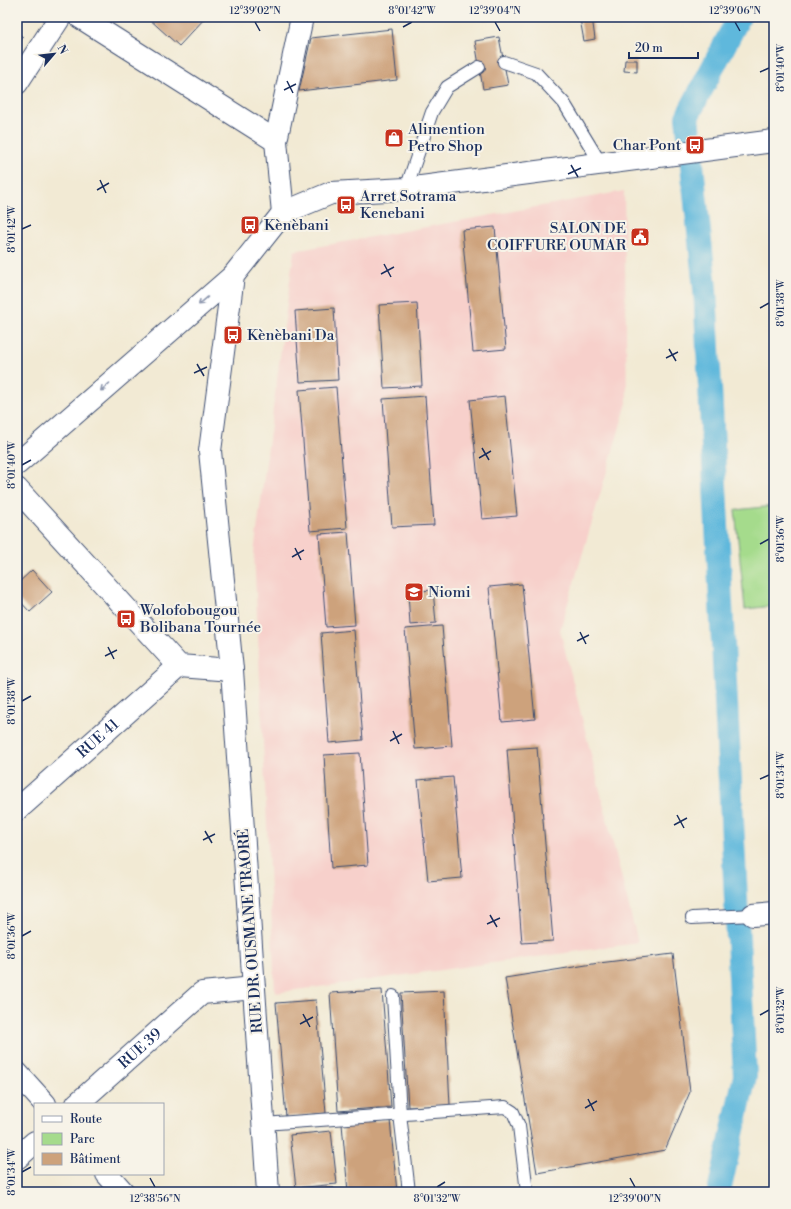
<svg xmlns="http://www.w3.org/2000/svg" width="791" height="1209" viewBox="0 0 791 1209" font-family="'Libre Bodoni',serif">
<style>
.built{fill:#f7d0cb}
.green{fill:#a5db8c;stroke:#608575}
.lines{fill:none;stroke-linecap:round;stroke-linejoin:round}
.canal{stroke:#5fb8dc;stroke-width:24}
.building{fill:#cda27b}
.lane-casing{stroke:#3b4b70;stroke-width:14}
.street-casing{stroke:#3b4b70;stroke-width:24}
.secondary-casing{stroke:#3b4b70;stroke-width:24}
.lane{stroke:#fff;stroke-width:12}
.street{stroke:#fff;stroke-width:22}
.secondary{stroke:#fff;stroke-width:22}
.oneway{stroke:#8d97ae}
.ticks{fill:none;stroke:#1b2f5e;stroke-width:1.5}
.labels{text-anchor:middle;stroke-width:4;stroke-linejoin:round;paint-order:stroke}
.poi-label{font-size:15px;fill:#1b2f5e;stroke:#f7f3e8;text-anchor:start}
.street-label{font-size:15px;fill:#1b2f5e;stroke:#f7f3e8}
.neatline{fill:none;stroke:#1b2f5e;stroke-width:1.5}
.ticks-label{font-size:10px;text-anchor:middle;fill:#1b2f5e}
</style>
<rect width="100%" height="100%" fill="#f7f3e8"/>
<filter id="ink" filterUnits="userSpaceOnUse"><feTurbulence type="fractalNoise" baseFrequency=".025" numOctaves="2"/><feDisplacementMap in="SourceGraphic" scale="8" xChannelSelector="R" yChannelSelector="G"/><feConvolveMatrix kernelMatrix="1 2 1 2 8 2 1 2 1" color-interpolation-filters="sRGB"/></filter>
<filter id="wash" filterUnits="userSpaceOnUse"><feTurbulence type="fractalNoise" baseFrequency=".012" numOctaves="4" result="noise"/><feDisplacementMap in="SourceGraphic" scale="16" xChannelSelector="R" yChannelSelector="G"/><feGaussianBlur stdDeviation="0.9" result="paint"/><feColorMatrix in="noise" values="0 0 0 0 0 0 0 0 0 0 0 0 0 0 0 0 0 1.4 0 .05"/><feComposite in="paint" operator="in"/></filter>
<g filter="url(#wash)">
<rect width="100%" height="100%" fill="#f2ead4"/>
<path class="built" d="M624,191L627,403L560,630L638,943L275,993L254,553L294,251Z"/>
<path class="green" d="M774,506V606L745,609L735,510Z"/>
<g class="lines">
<path class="canal" d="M719,1192L745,1076L705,289L687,117L739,17"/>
</g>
<g id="blocks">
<g class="building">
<path d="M147,17H206L179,46Z"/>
<path d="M481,17H504V18L481,20Z"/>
<path d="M592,17L595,39L584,41L580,19Z"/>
<path d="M392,29L397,80L299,91L311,38Z"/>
<path d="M17,33L23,37L17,46Z"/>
<path d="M499,37L508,85L483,89L475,41Z"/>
<path d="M625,60H637V72L624,71Z"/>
<path d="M495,227L506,349L473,352L462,230Z"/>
<path d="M417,303L422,386L384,388L379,305Z"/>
<path d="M334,308L338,380L300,382L295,311Z"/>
<path d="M336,387L347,528L310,531L299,390Z"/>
<path d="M425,396L434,525L392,527L383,399Z"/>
<path d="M505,396L517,516L482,519L470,400Z"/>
<path d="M348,532L355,625L326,627L319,534Z"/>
<path d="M32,570L52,592L30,612L17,598V584Z"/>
<path d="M522,584L535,719L502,722L489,587Z"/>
<path d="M433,590L436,623L410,625L408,592Z"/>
<path d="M442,626L452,746L415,749L405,629Z"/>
<path d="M354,630L363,740L329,743L321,633Z"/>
<path d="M537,747L553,941L522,943L507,749Z"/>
<path d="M360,753L368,865L331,868L324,755Z"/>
<path d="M453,777L462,878L428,881L418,780Z"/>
<path d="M673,954L690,1092L665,1150L537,1173L505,978L599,963Z"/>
<path d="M382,990L391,1107L338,1111L330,993Z"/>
<path d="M444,991L450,1105L408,1107L401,993Z"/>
<path d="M316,1000L326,1113L286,1117L276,1003Z"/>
<path d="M390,1120L397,1192H348L342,1124Z"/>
<path d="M331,1131L337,1184L296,1188L290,1135Z"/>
<path d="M334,1188V1192H294V1190Z"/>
</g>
</g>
</g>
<g filter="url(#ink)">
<use href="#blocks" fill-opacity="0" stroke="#3b4b70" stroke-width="1"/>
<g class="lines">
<defs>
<g id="lane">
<path d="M504,62L536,73L564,103L601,164"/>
<path d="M406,189L432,112L447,87L479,67"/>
<path d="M692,918L753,915"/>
<path d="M393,996L400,1114L409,1192"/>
<path d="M263,1124L505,1107L513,1112L519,1126L527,1192"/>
</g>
<g id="street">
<path d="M80,17L276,141"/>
<path d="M17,83L60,17"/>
<path d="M283,213L276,141L302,17"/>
<path d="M17,464L233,276"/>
<path id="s1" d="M17,810L179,666"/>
<path d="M753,915L774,913"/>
<path d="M17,1073L45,1104"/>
<path id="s2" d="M77,1104L202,993L254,988"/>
<path d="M17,1158L35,1142"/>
<path d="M107,1174L123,1192"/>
</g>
<g id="secondary">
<path d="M17,489L179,666L232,670"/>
<path d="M268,1192L232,670L210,451L233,276L283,213L331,193L406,189L774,141"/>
</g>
</defs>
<use href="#lane" class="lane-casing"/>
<use href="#street" class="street-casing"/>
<use href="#secondary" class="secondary-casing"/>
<use href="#lane" class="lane"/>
<use href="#street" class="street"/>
<use href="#secondary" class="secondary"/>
</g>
<defs><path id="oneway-shaft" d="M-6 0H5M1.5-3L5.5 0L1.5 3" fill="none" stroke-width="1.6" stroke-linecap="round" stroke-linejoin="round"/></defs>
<g class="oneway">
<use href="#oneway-shaft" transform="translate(203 301) rotate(139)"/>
<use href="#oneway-shaft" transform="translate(105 387) rotate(139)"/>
</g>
</g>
<path class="ticks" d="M255,22L260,31M495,22L500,31M735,22L740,31M403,27L412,22M760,72L769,68M287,81L293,93M284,90L296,84M571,165L578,177M568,174L581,168M100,180L106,193M97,190L109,183M22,229L31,225M384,264L391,277M381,274L394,267M760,308L769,303M669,349L676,361M666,358L678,352M197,364L204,376M194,373L207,367M482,448L489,460M479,458L491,451M22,465L31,460M760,544L769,539M295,548L301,560M292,557L304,550M580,632L586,644M577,641L589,635M108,647L114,659M105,656L117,650M22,701L31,696M393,731L399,744M390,741L402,734M760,779L769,775M677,815L684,828M674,825L687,818M205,831L212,843M203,840L215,834M490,915L497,927M487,924L500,918M22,936L31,931M303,1014L310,1027M760,1015L769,1010M300,1024L313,1017M588,1099L594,1111M585,1108L597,1101M22,1172L31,1167M150,1178L155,1187M630,1178L635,1187M437,1187L445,1182"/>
<defs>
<symbol id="shop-square" viewBox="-11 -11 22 22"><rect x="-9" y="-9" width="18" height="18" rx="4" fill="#c8321e" stroke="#f7f3e8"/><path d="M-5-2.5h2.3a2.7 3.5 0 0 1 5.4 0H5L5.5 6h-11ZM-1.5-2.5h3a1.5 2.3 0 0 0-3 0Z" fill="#fff"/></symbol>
<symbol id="bus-square" viewBox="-11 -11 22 22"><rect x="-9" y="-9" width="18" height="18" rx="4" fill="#c8321e" stroke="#f7f3e8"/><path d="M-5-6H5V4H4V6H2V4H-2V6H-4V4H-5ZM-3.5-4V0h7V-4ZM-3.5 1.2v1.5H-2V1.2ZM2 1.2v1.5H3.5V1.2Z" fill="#fff"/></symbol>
<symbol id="civic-square" viewBox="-11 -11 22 22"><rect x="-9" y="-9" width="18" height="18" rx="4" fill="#c8321e" stroke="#f7f3e8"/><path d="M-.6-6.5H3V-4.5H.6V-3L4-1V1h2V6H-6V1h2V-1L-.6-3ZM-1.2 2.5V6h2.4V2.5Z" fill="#fff"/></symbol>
<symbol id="school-square" viewBox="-11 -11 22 22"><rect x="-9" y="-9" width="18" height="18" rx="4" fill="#c8321e" stroke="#f7f3e8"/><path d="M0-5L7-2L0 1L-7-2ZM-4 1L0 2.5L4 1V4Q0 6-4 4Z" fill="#fff"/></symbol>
</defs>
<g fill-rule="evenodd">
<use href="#shop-square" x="383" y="127" width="22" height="22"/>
<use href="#bus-square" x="684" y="134" width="22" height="22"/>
<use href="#bus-square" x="335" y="194" width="22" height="22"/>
<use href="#bus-square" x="239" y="214" width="22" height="22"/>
<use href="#civic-square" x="629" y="226" width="22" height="22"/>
<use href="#bus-square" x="222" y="324" width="22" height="22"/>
<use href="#school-square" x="403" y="581" width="22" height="22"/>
<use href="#bus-square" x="115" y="608" width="22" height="22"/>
</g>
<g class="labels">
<g class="poi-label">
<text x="408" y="134">Alimention<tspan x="408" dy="17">Petro Shop</tspan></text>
<text x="681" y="150" text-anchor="end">Char Pont</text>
<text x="360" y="201">Arret Sotrama<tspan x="360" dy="17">Kenebani</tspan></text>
<text x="264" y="230">Kènèbani</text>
<text x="626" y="233" text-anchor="end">SALON DE<tspan x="626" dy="17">COIFFURE OUMAR</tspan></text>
<text x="247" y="340">Kènèbani Da</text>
<text x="428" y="597">Niomi</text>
<text x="140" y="615">Wolofobougou<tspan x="140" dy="17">Bolibana Tournée</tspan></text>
</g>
<g class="street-label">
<text dy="5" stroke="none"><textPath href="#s1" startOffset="108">RUE 41</textPath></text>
<text transform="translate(250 931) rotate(-94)" y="5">RUE DR. OUSMANE TRAORÉ</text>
<text dy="5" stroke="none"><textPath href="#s2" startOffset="84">RUE 39</textPath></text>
</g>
</g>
<rect width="791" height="1209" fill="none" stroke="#f7f3e8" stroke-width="44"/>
<rect x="34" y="1103" width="130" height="72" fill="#f7f3e8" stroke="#9fa5b1"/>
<rect x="42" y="1116" width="20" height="6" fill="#ffffff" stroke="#9fa5b1"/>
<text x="70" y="1123" font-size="12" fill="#1b2f5e">Route</text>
<rect x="42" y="1133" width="20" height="12" fill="#a5db8c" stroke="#9fa5b1"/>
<text x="70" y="1143" font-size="12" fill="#1b2f5e">Parc</text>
<rect x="42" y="1153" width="20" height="12" fill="#cda27b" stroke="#9fa5b1"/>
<text x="70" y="1163" font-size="12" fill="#1b2f5e">Bâtiment</text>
<g transform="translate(54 54) rotate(62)" stroke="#f7f3e8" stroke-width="3" paint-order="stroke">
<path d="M0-3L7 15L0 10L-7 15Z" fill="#1b2f5e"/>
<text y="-6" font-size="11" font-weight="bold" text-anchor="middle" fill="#1b2f5e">N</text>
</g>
<path d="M629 52v6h69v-6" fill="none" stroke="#1b2f5e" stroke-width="2"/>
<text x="635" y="52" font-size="12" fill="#1b2f5e" stroke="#f7f3e8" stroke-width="3" paint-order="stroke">20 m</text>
<rect x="22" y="22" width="747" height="1165" class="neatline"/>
<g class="ticks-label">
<text x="255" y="14">12°39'02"N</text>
<text x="412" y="14">8°01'42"W</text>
<text x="495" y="14">12°39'04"N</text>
<text x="735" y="14">12°39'06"N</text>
<text transform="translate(780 68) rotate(-90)" y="4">8°01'40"W</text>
<text transform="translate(11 229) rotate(-90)" y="4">8°01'42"W</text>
<text transform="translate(780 303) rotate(-90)" y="4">8°01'38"W</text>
<text transform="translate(11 465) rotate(-90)" y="4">8°01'40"W</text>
<text transform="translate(780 539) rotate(-90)" y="4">8°01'36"W</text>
<text transform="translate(11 701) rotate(-90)" y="4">8°01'38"W</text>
<text transform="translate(780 775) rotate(-90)" y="4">8°01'34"W</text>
<text transform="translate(11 936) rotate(-90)" y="4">8°01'36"W</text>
<text transform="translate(780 1010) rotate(-90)" y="4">8°01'32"W</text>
<text transform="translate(11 1172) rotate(-90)" y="4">8°01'34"W</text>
<text x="155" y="1202">12°38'56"N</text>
<text x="437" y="1202">8°01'32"W</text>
<text x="635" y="1202">12°39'00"N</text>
</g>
</svg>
